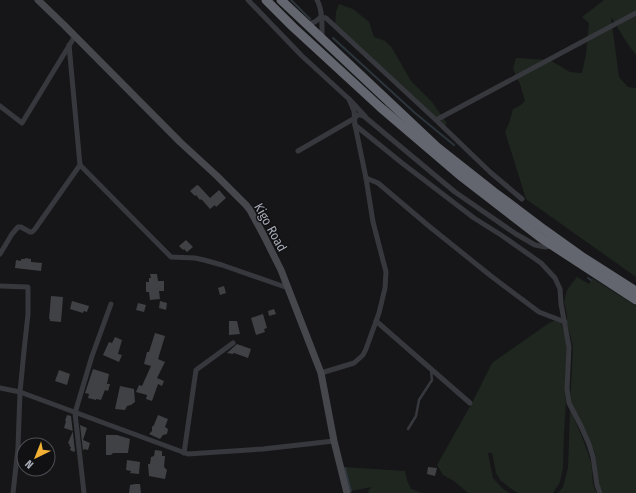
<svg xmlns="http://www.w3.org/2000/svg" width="636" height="493" viewBox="0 0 636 493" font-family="'Fira Sans Condensed',sans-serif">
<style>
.green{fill:#1e261f}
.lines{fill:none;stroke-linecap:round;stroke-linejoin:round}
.stream{stroke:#2c353c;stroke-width:2}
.building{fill:#404145}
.lane{stroke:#37383d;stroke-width:2.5}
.street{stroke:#37383d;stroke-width:5}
.secondary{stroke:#45474d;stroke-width:7}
.highway{stroke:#63666e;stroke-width:9}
.labels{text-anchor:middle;stroke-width:3;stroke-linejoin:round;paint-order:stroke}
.street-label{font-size:13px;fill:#a8adb8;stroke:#111113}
</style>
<rect width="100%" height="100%" fill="#161618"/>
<g class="green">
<path d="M604,0H636V55L627,43L611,17L619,77L628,87L636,88V277L526,199L505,132L509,123L513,109L521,105L525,101L520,84L513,69L516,58L550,60L570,72L582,73L586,54L589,23L582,17Z"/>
<path d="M339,4L353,9L369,22L374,37L385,41L392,48L411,81L432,102L447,123L444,127L335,25L336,12Z"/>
<path d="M577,277L589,284L592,278L636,306V493H603L599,485L595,453L570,402L572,369L573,346L567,324V315L564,302L567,290Z"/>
<path d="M556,320L561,323L567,344L565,389L566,402L564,433L563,467L560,482L553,493H518L510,488L500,480L496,473L492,453H488L493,478L503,489L510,493H468L454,481L443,475L437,465L473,401L492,363L549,323Z"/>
<path d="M570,410C578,427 586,445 591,463C593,472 591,485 597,493H558L563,487L568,468Z"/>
<path d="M344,467L405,471L407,480L411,489L422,493H369L368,491L372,487L350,491Z"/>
</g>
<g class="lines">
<g class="stream">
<path d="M291,0L310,19"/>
<path d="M333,38L415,113L454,145"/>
<path d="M588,278L591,280"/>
<path d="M345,468L351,491"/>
</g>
</g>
<g class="building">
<path d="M197,185L199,186L210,198L219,190L226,198L216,207L215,205L210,209L203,201L201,199L200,200L196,195L195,196L190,191Z"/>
<path d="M186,240L193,247L187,252L184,249L183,250L179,246Z"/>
<path d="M25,258L31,259V262L42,263L41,271L15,268L16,260L21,261V259H25Z"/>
<path d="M150,274H157L158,281H164V291H159L160,299L150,300L149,292H146V282H149V278H151Z"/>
<path d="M224,286L226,293L220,295L218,288Z"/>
<path d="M51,296L63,297L61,322L50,321V319H49Z"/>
<path d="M72,301L89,306L87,312L84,311L83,313L70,309Z"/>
<path d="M160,301L167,303L166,310L159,308Z"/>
<path d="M138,303L146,305L144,312L136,310Z"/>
<path d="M274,309L276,314L269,316L268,311Z"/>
<path d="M263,314L267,328L264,329L265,332L256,335L251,318Z"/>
<path d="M229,321H237L240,334L229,335Z"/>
<path d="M155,333L165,336L158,359L165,362L157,378L164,381L162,386L158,384L152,401L146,399L147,395L136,392L139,385L142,386L151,366L144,364L147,352H149Z"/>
<path d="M115,337L122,340L118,354L122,355L119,362L103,355L109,342L112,343Z"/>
<path d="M237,344L251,349L248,358L234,353L233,354L227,353Z"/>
<path d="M93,369L109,374L107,384H110L108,391L105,390L101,400L96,399V400L88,398L89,394L85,393Z"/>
<path d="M59,370L70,374L67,385L55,381Z"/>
<path d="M120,386L134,389L135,402L131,405L127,406L125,410L115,409Z"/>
<path d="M67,415L71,416L75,451L74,452L70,450L71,447L69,446L70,445L68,443L73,431L64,428L66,421H65Z"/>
<path d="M158,415L168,419L165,427L168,429L167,434L163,435L160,439L149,434L152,431V427L154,425Z"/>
<path d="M80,425L87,428L83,440L90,443L88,450L84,449L83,451Z"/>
<path d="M106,435H117L130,439L128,453H113L111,455H106Z"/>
<path d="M155,450L162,451V456H165L164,467L167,470L165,479L149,476L148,464H150L151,457L154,456Z"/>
<path d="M127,460L140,462L139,474L130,473L131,471L126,470Z"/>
<path d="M428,467L437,468L435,476L427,474Z"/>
<path d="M135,484H140L141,493H129L130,485Z"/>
</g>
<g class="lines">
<path class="lane" d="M408,429L416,416L419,400L432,380L431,370"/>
<g class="street">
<path d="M248,0L302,56L349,99L365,116"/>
<path d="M317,0C323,10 322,27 322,38"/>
<path d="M321,17L326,18L436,120"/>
<path d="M307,23C314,24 316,21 321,17"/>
<path d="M0,106L22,123L75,36"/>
<path d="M355,125L402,163L474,218L501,235L541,263L555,278L560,289L561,304L569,347L567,389L569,403L581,426L589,444L593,457L597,485L600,493"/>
<path d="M298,151L355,118L357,115H361L365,117L455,192L516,234L535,245L545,247L551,246"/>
<path d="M80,165L171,257L195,258L204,260L222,265L288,288"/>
<path d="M366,178L378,183L430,227L491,276L539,312L565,322"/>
<path d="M522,199L490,172L436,120L636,13"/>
<path d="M0,254L12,234L18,227H21L30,232H32L35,229L80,165L69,45"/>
<path d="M0,286L28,287V314L24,351L20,392L18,448L13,493"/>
<path d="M376,321L470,403"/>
<path d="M321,373L354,363L363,355L366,349L379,313L385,288L386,272L373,222L366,178L355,125L354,111L349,99"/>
<path d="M0,388L20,392L188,454L263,449L334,441"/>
<path d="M184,453L196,370L233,343"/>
<path d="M84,493L75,413L92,356L111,304"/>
</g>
<path class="secondary" d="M38,0L64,25L180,142L217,176L246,205L250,210L263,234L281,270L321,373L334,441L347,493"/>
<g class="highway">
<path d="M266,0L293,27L380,107L462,177L541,238L636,300"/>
<path d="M281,0L437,147L494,192L542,228L581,256L636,291"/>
</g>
</g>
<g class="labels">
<g class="street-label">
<text transform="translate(271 227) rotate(61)" y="5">Kigo Road</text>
</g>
</g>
<g transform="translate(36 457) rotate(223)"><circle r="19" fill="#111113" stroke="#4d4f55"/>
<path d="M0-3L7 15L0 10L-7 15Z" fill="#f2b134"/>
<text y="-6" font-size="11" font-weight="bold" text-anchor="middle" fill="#a8adb8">N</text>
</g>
</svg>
